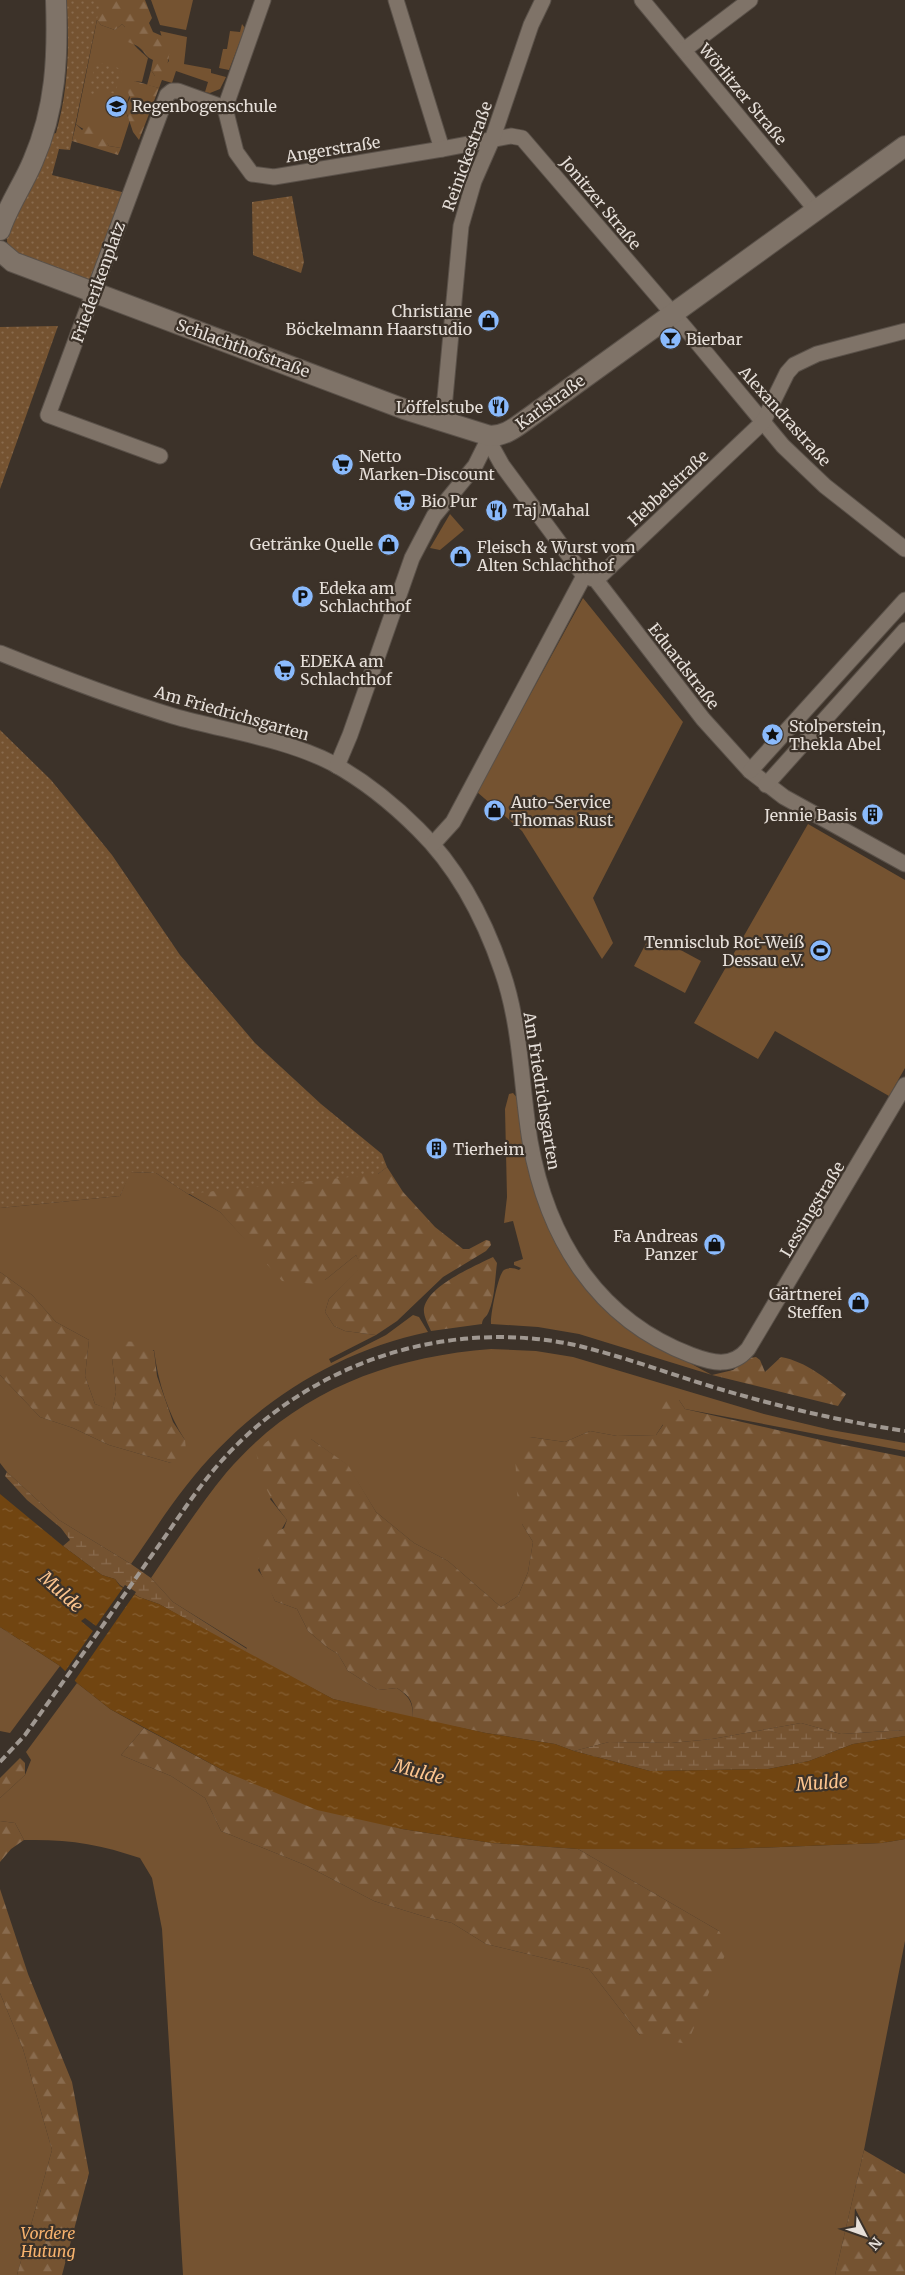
<svg xmlns="http://www.w3.org/2000/svg" width="905" height="2275" viewBox="0 0 905 2275" font-family="Merriweather,serif">
<style>
.green{fill:#755331}
.forest{fill:url(#forest-firs)}
.wetland{fill:url(#wetland-marsh)}
.park{fill:url(#park-dots)}
.water{fill:url(#water-ripples)}
.pier{fill:#3c3229}
.lines{fill:none;stroke-linecap:round;stroke-linejoin:round}
.street-casing{stroke:#5a5149;stroke-width:17}
.secondary-casing{stroke:#5a5149;stroke-width:22}
.street{stroke:#7f7368;stroke-width:15}
.secondary{stroke:#7f7368;stroke-width:20}
.rail{stroke:#a09891;stroke-width:4;stroke-dasharray:8 4;stroke-linecap:butt}
.labels{text-anchor:middle;stroke-width:4.5;stroke-linejoin:round;paint-order:stroke}
.street-label{font-size:16px;fill:#e6dfd9;stroke:#3c3229}
.poi-label{font-size:16px;fill:#e6dfd9;stroke:#3c3229;text-anchor:start}
.park-label{font-size:16px;font-style:italic;fill:#f7b26d;stroke:#3c3229}
.water-label{font-size:18px;font-style:italic;fill:#fcc48e;stroke:#3c3229}
</style>
<defs>
<pattern id="forest-firs" width="22" height="20" patternUnits="userSpaceOnUse" patternTransform="scale(1.25)"><rect width="22" height="20" fill="#755331"/><path d="M5 1l3.5 6h-7zM16 11l3.5 6h-7z" fill="#896b4e"/></pattern>
<pattern id="wetland-marsh" width="20" height="14" patternUnits="userSpaceOnUse" patternTransform="scale(1.25)"><rect width="20" height="14" fill="#755331"/><path d="M1 5h8M5 5V1M11 12h8M15 12V8" fill="none" stroke="#896b4e"/></pattern>
<pattern id="park-dots" width="8" height="8" patternUnits="userSpaceOnUse" patternTransform="scale(1.25)"><rect width="8" height="8" fill="#755331"/><path d="M2 2h.1M6 6h.1" fill="none" stroke="#896b4e" stroke-width="1.8" stroke-linecap="round"/></pattern>
<pattern id="water-ripples" width="26" height="14" patternUnits="userSpaceOnUse" patternTransform="scale(1.25)"><rect width="26" height="14" fill="#714511"/><path d="M2 4q2-2 4 0t4 0M15 11q2-2 4 0t4 0" fill="none" stroke="#855f33"/></pattern>
</defs>
<rect width="100%" height="100%" fill="#3c3229"/>
<g class="green">
<path d="M151,0H193L186,30L160,25Z"/>
<path d="M97,20L101,25L115,30L122,24C128,29 129,36 133,43C136,48 143,53 148,58L142,82L135,81C131,94 121,109 130,120L121,148L109,146C102,134 86,133 76,124Z"/>
<path d="M242,24L245,28L229,70L219,68L223,49H227L230,31L240,32Z"/>
<path d="M160,31L187,37L184,64L211,69V73L226,77L220,89L210,93L205,92L208,82L176,71L172,83L162,80L159,88L147,85L151,70L155,76L169,61Z"/>
<path d="M450,514L464,530L440,550L430,548Z"/>
<path d="M583,598L683,722L593,898L613,943L602,959L522,831L477,792Z"/>
<path d="M808,824L905,880V1068L889,1096L775,1031L758,1059L694,1023Z"/>
<path d="M651,934L701,961L685,993L634,966Z"/>
<path d="M513,1093L519,1100C524,1126 530,1152 536,1178C538,1190 540,1203 544,1215C572,1299 639,1336 712,1375L579,1334L538,1327L491,1324C490,1317 498,1274 504,1270C509,1267 514,1268 519,1270L521,1268L514,1265V1262L523,1259L513,1221L504,1223L507,1197L505,1109L509,1094Z"/>
<path d="M130,1172L156,1173L188,1194L220,1212L245,1239L325,1280L356,1255L362,1267L329,1299L325,1312L334,1326L345,1331L376,1335L329,1359L331,1363L386,1335L413,1315L419,1317L428,1332C331,1352 246,1409 186,1486C166,1511 149,1539 131,1564L59,1520L7,1472L0,1463V1375L40,1417L73,1428L109,1445L171,1463L185,1440C168,1414 158,1382 154,1350L112,1358L116,1392L112,1411L95,1404L85,1376L89,1340L56,1322L32,1295L0,1272V1208L120,1196Z"/>
<path d="M491,1349L536,1351L573,1357L764,1414L831,1430L905,1443V1451L685,1409L679,1400L656,1435L617,1436L590,1431L565,1442L530,1437L522,1524L533,1542L528,1572L518,1596L501,1607L448,1561L414,1543L376,1512L347,1465L311,1439L270,1499L287,1520L258,1570L268,1584L275,1601L297,1609L308,1631L328,1648L338,1654L348,1671L378,1690L397,1688C410,1697 413,1703 413,1718L333,1699L244,1652L247,1648L173,1602L151,1578C175,1543 199,1506 226,1473C295,1392 387,1357 491,1349Z"/>
<path d="M0,1627L60,1666L10,1733L0,1731Z"/>
<path d="M77,1683L110,1709L144,1728L121,1755L171,1776L205,1798L221,1831L305,1865L374,1901L426,1917L452,1923L486,1944L589,1969L640,2035L719,1931L578,1849H727L882,1843L905,1839V1941L864,2150L835,2275H183L162,1929L152,1878L140,1858C99,1844 68,1839 24,1840L15,1823L0,1821V1798L25,1775L31,1760L26,1752Z"/>
<path d="M0,1993L23,2049L52,2150L17,2275H0Z"/>
</g>
<g class="forest">
<path d="M67,0H145L152,18L149,23L153,32L169,39C171,53 168,64 163,77L155,76L151,70L153,60C146,57 146,54 141,49C134,42 128,45 121,36L125,27L122,24L115,30L101,25L97,20L68,25Z"/>
<path d="M135,81L159,88L139,140L133,132L125,108L130,98L127,89Z"/>
<path d="M76,124L82,130C90,123 97,124 108,126L109,134L105,139L109,146L121,148L118,155L72,141Z"/>
<path d="M135,923L378,1174L387,1167L403,1192L435,1227L463,1249H469L486,1240L490,1241L491,1245L486,1251L443,1277L397,1321L376,1335L345,1331L334,1326L325,1312L329,1299L361,1267L356,1255L325,1280L315,1284L282,1281L220,1212L176,1186Z"/>
<path d="M493,1257L497,1263C495,1278 495,1297 489,1311C487,1317 482,1318 482,1324L431,1331C428,1324 423,1316 424,1308C429,1285 473,1267 493,1257Z"/>
<path d="M0,1272L32,1295L56,1322L89,1340L85,1376L95,1404L112,1410L116,1392L112,1358L116,1341L141,1342L154,1351L157,1376L173,1422L185,1440L187,1460L171,1463L109,1445L73,1428L40,1417L0,1375Z"/>
<path d="M756,1357L760,1360L765,1372L781,1357C807,1362 825,1378 846,1394L838,1406L712,1375L733,1370L749,1358Z"/>
<path d="M661,1393L679,1400L685,1409L834,1443L905,1457V1730L841,1734L801,1723L712,1739L671,1743L609,1742L574,1751L555,1744L486,1733L413,1718C413,1701 411,1697 397,1688L378,1690L348,1671L338,1654L328,1648L308,1631L297,1609L275,1601C262,1571 253,1573 262,1539L284,1528L287,1520C268,1496 260,1481 256,1450L273,1437L286,1436L311,1439L348,1465L376,1512L414,1543L448,1561L501,1607L518,1596L528,1572L533,1542L522,1524L517,1493L515,1454L530,1437L565,1442L590,1431L617,1436L656,1435L663,1425L655,1414V1401Z"/>
<path d="M144,1728L228,1773L402,1829L492,1843L578,1849L719,1931L728,1948L687,2044L640,2035L589,1969L486,1944L452,1923L426,1917L374,1901L305,1865L221,1831L205,1798L171,1776L121,1755Z"/>
<path d="M20,1758L25,1763V1775L0,1798V1778Z"/>
<path d="M0,1821L15,1823L24,1840L11,1849L0,1862Z"/>
<path d="M0,1889L28,1974L72,2082L89,2173L62,2275H17L52,2150L23,2049L0,1993Z"/>
<path d="M864,2150L905,2174V2275H835Z"/>
</g>
<g class="wetland">
<path d="M7,1472L59,1520L131,1564L151,1578L173,1602L247,1649L244,1652L159,1604L139,1597L120,1585L115,1579L102,1575L63,1546L70,1540L61,1528L27,1500L5,1476Z"/>
<path d="M801,1723L841,1734L905,1730V1736L853,1744L809,1761L768,1769L650,1771L574,1751L609,1742L671,1743L712,1739Z"/>
</g>
<g class="park">
<path d="M67,0H101L70,150L59,149L52,175L126,193L91,283C72,277 18,263 9,247C6,242 7,237 7,232L49,135L56,133C69,88 69,46 67,0Z"/>
<path d="M96,62L122,69L115,94L97,89L95,96L88,94Z"/>
<path d="M292,196L304,262L301,273L253,255L252,202Z"/>
<path d="M58,326L0,489V327Z"/>
<path d="M0,730L51,780L112,855L180,955L255,1043L321,1104L382,1154L387,1167L378,1174L188,1194L156,1173L131,1172L120,1196L0,1208Z"/>
</g>
<path class="water" d="M0,1494L63,1546L102,1575L115,1579L120,1586L139,1597L159,1604L333,1699L486,1733L555,1744L574,1751L650,1771L768,1769L809,1761L853,1744L905,1736V1839L882,1843L727,1849H578L492,1843L402,1829L317,1810L228,1773L110,1709L77,1683L60,1666L0,1627Z"/>
<path class="pier" d="M125,1585L136,1592L73,1683L64,1673L93,1631L81,1621L85,1618L96,1626Z"/>
<g class="lines">
<defs>
<g id="street">
<path d="M396,0L442,149"/>
<path d="M642,0L816,210"/>
<path d="M684,50L750,0"/>
<path d="M225,108L236,152L252,174L274,177L442,149L511,136L522,138L686,329L783,446L825,486L905,549"/>
<path d="M225,108L263,0"/>
<path d="M439,420L445,398L461,226L474,181L492,140L531,25L543,0"/>
<path d="M490,436L492,447L502,465L584,576L596,580L703,719L750,771L784,797L905,864"/>
<path d="M160,456L48,415L167,95L172,91H178L225,108"/>
<path d="M596,580L763,422L787,373L794,365L817,354L905,331"/>
<path d="M0,653C57,676 114,698 173,716C225,731 283,738 332,763C363,780 393,804 418,829C458,868 484,918 502,971C521,1025 521,1085 530,1141C547,1237 596,1319 691,1355C712,1363 732,1368 748,1349L905,1085"/>
<path d="M337,766L350,735L412,558L434,516L475,466L490,436"/>
<path d="M750,771L905,600"/>
<path d="M766,785L905,630"/>
<path d="M433,844L453,822L584,576"/>
</g>
<g id="secondary">
<path d="M0,230C8,206 23,185 33,161C56,108 58,57 56,0"/>
<path d="M0,251L13,262L404,409L490,436C503,436 512,430 523,422L905,146"/>
</g>
</defs>
<use href="#street" class="street-casing"/>
<use href="#secondary" class="secondary-casing"/>
<use href="#street" class="street"/>
<use href="#secondary" class="secondary"/>
<path class="rail" d="M0,1762L25,1735L48,1703C83,1654 117,1605 152,1555C176,1522 198,1486 226,1456C314,1361 449,1318 575,1345C622,1356 667,1373 713,1387C776,1406 840,1421 905,1431"/>
</g>
<defs>
<symbol id="school-disc" viewBox="-11 -11 22 22"><circle r="9.5" fill="#8abafc" stroke="#3c3229"/><path d="M0-5L7-2L0 1L-7-2ZM-4 1L0 2.5L4 1V4Q0 6-4 4Z" fill="#111"/></symbol>
<symbol id="shop-disc" viewBox="-11 -11 22 22"><circle r="9.5" fill="#8abafc" stroke="#3c3229"/><path d="M-5-2.5h2.3a2.7 3.5 0 0 1 5.4 0H5L5.5 6h-11ZM-1.5-2.5h3a1.5 2.3 0 0 0-3 0Z" fill="#111"/></symbol>
<symbol id="bar-disc" viewBox="-11 -11 22 22"><circle r="9.5" fill="#8abafc" stroke="#3c3229"/><path d="M-6-5H6L.8 .8V4.5H3.5V6h-7V4.5H-.8V.8Z" fill="#111"/></symbol>
<symbol id="restaurant-disc" viewBox="-11 -11 22 22"><circle r="9.5" fill="#8abafc" stroke="#3c3229"/><path d="M-5-6h1v4h1v-4h1v4h1v-4h1v5L-1.5 .5V6h-2V.5L-5-1ZM5-6V6H3V1.5H1.5Q1.5-4 5-6Z" fill="#111"/></symbol>
<symbol id="supermarket-disc" viewBox="-11 -11 22 22"><circle r="9.5" fill="#8abafc" stroke="#3c3229"/><path d="M-6-5.5h2.5l.6 2H6L4.5 2H-2.5L-4.4-4H-6ZM-1.5 3.2a1.3 1.3 0 1 0 .1 0ZM3 3.2a1.3 1.3 0 1 0 .1 0Z" fill="#111"/></symbol>
<symbol id="parking-disc" viewBox="-11 -11 22 22"><circle r="9.5" fill="#8abafc" stroke="#3c3229"/><path d="M-3.5-5.5H1a3.5 3.5 0 0 1 0 7H-1V5.5H-3.5ZM-1-3.4V-.6H.8a1.4 1.4 0 0 0 0-2.8Z" fill="#111"/></symbol>
<symbol id="sight-disc" viewBox="-11 -11 22 22"><circle r="9.5" fill="#8abafc" stroke="#3c3229"/><path d="M0-6L1.8-2.2L6-1.7L2.9 1.2L3.7 5.4L0 3.3L-3.7 5.4L-2.9 1.2L-6-1.7L-1.8-2.2Z" fill="#111"/></symbol>
<symbol id="building-disc" viewBox="-11 -11 22 22"><circle r="9.5" fill="#8abafc" stroke="#3c3229"/><path d="M-4-6H4V6H1V3H-1V6H-4ZM-2.5-4.3h1.7v1.8h-1.7ZM.8-4.3h1.7v1.8H.8ZM-2.5-1h1.7V.8h-1.7ZM.8-1h1.7V.8H.8Z" fill="#111"/></symbol>
<symbol id="stadium-disc" viewBox="-11 -11 22 22"><circle r="9.5" fill="#8abafc" stroke="#3c3229"/><path d="M0-5a6.5 5 0 1 0 0 10a6.5 5 0 1 0 0-10ZM-3.5-1.8h7v3.6h-7Z" fill="#111"/></symbol>
</defs>
<g fill-rule="evenodd">
<use href="#school-disc" x="104" y="94" width="25" height="25"/>
<use href="#shop-disc" x="476" y="308" width="25" height="25"/>
<use href="#bar-disc" x="658" y="326" width="25" height="25"/>
<use href="#restaurant-disc" x="486" y="394" width="25" height="25"/>
<use href="#supermarket-disc" x="330" y="452" width="25" height="25"/>
<use href="#supermarket-disc" x="392" y="488" width="25" height="25"/>
<use href="#restaurant-disc" x="484" y="498" width="25" height="25"/>
<use href="#shop-disc" x="376" y="532" width="25" height="25"/>
<use href="#shop-disc" x="448" y="544" width="25" height="25"/>
<use href="#parking-disc" x="290" y="584" width="25" height="25"/>
<use href="#supermarket-disc" x="272" y="658" width="25" height="25"/>
<use href="#sight-disc" x="760" y="722" width="25" height="25"/>
<use href="#shop-disc" x="482" y="798" width="25" height="25"/>
<use href="#building-disc" x="860" y="802" width="25" height="25"/>
<use href="#stadium-disc" x="808" y="938" width="25" height="25"/>
<use href="#building-disc" x="424" y="1136" width="25" height="25"/>
<use href="#shop-disc" x="702" y="1232" width="25" height="25"/>
<use href="#shop-disc" x="846" y="1290" width="25" height="25"/>
</g>
<g class="labels">
<g class="street-label">
<text transform="translate(743 94) rotate(50)" y="6">Wörlitzer Straße</text>
<text transform="translate(333 149) rotate(-9)" y="6">Angerstraße</text>
<text transform="translate(467 156) rotate(-70)" y="6">Reinickestraße</text>
<text transform="translate(601 203) rotate(50)" y="6">Jonitzer Straße</text>
<text transform="translate(98 282) rotate(-70)" y="6">Friederikenplatz</text>
<text transform="translate(243 348) rotate(20)" y="6">Schlachthofstraße</text>
<text transform="translate(550 402) rotate(-36)" y="6">Karlstraße</text>
<text transform="translate(785 416) rotate(48)" y="6">Alexandrastraße</text>
<text transform="translate(668 488) rotate(-43)" y="6">Hebbelstraße</text>
<text transform="translate(684 666) rotate(52)" y="6">Eduardstraße</text>
<text transform="translate(232 713) rotate(16)" y="6">Am Friedrichsgarten</text>
<text transform="translate(542 1091) rotate(81)" y="6">Am Friedrichsgarten</text>
<text transform="translate(812 1209) rotate(-59)" y="6">Lessingstraße</text>
</g>
<g class="poi-label">
<text x="132" y="112">Regenbogenschule</text>
<text x="472" y="317" text-anchor="end">Christiane<tspan x="472" dy="18">Böckelmann Haarstudio</tspan></text>
<text x="686" y="345">Bierbar</text>
<text x="483" y="413" text-anchor="end">Löffelstube</text>
<text x="359" y="462">Netto<tspan x="359" dy="18">Marken-Discount</tspan></text>
<text x="421" y="507">Bio Pur</text>
<text x="513" y="516">Taj Mahal</text>
<text x="373" y="550" text-anchor="end">Getränke Quelle</text>
<text x="477" y="553">Fleisch &amp; Wurst vom<tspan x="477" dy="18">Alten Schlachthof</tspan></text>
<text x="319" y="594">Edeka am<tspan x="319" dy="18">Schlachthof</tspan></text>
<text x="300" y="667">EDEKA am<tspan x="300" dy="18">Schlachthof</tspan></text>
<text x="789" y="732">Stolperstein,<tspan x="789" dy="18">Thekla Abel</tspan></text>
<text x="511" y="808">Auto-Service<tspan x="511" dy="18">Thomas Rust</tspan></text>
<text x="857" y="821" text-anchor="end">Jennie Basis</text>
<text x="804" y="948" text-anchor="end">Tennisclub Rot-Weiß<tspan x="804" dy="18">Dessau e.V.</tspan></text>
<text x="453" y="1155">Tierheim</text>
<text x="698" y="1242" text-anchor="end">Fa Andreas<tspan x="698" dy="18">Panzer</tspan></text>
<text x="842" y="1300" text-anchor="end">Gärtnerei<tspan x="842" dy="18">Steffen</tspan></text>
</g>
<g class="park-label">
<text x="48" y="2239">Vordere<tspan x="48" dy="18">Hutung</tspan></text>
</g>
<g class="water-label">
<text transform="translate(61 1592) rotate(42)" y="6">Mulde</text>
<text transform="translate(419 1772) rotate(15)" y="6">Mulde</text>
<text transform="translate(822 1783) rotate(-4)" y="6">Mulde</text>
</g>
</g>
<g transform="translate(865 2235) rotate(131)" stroke="#3c3229" stroke-width="4" paint-order="stroke">
<path d="M0-4L9 19L0 12L-9 19Z" fill="#e6dfd9"/>
<text y="-8" font-size="14" font-weight="bold" text-anchor="middle" fill="#e6dfd9">N</text>
</g>
</svg>
